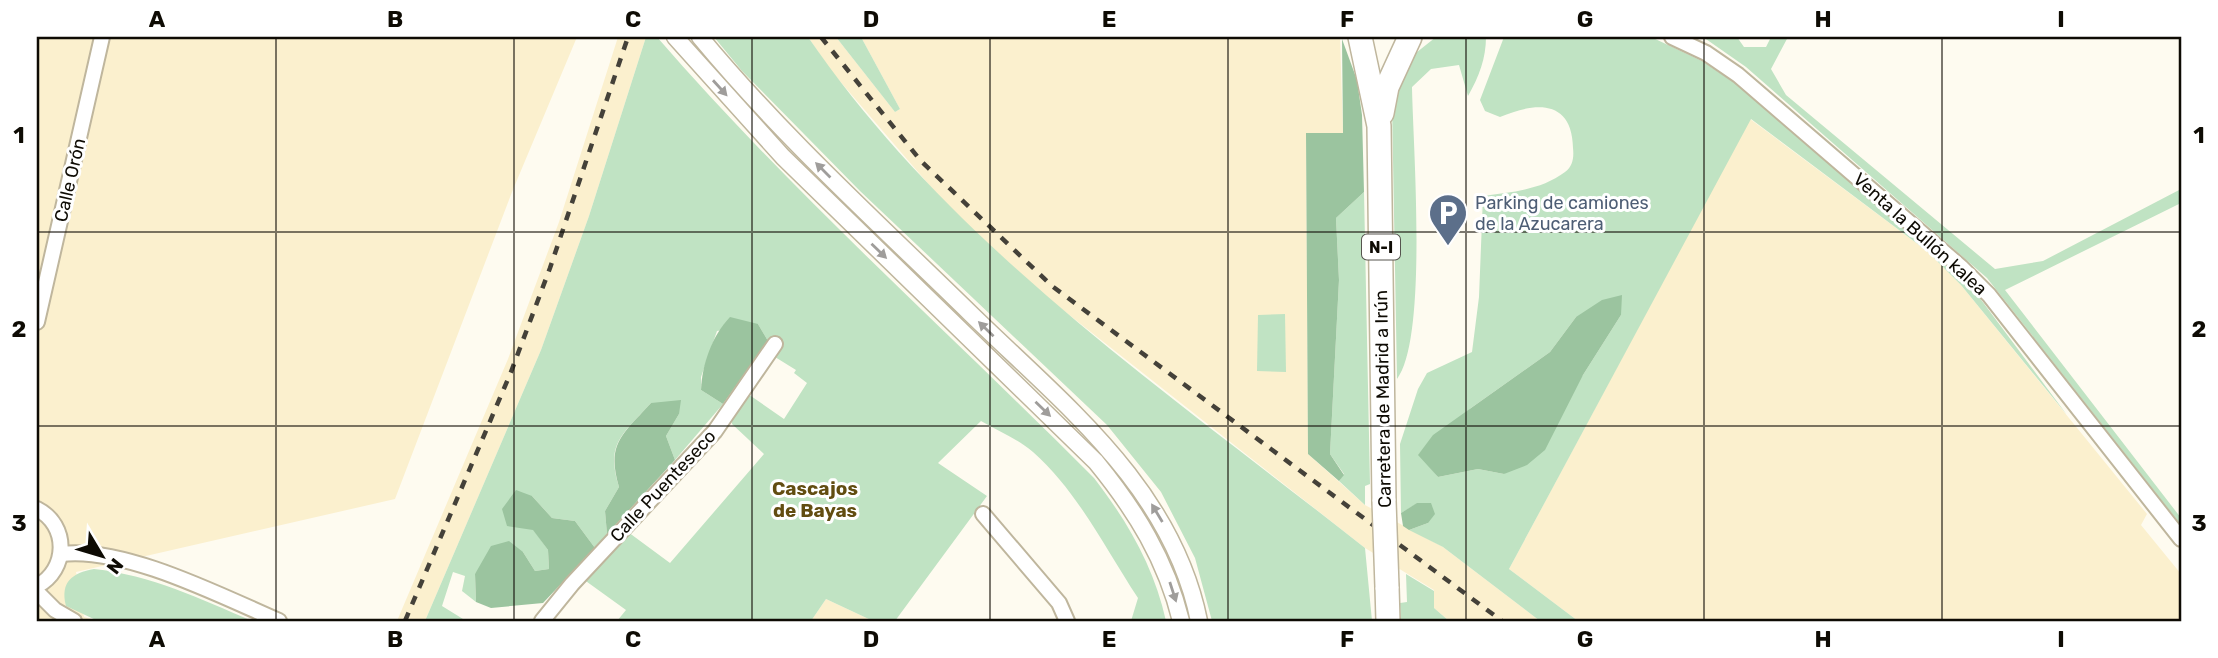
<svg xmlns="http://www.w3.org/2000/svg" width="2218" height="658" viewBox="0 0 2218 658" font-family="Rubik,sans-serif">
<style>
.built{fill:#fbf0ce}
.green{fill:#c0e3c3;fill-rule:evenodd}
.forest{fill:#9bc49f}
.lines{fill:none;stroke-linecap:round;stroke-linejoin:round}
.minor-casing{stroke:#bfb69d;stroke-width:18}
.tertiary-casing{stroke:#bfb69d;stroke-width:19}
.trunk-casing{stroke:#bfb69d;stroke-width:26}
.minor{stroke:#fff;stroke-width:14}
.tertiary{stroke:#fff;stroke-width:16}
.trunk{stroke:#fff;stroke-width:23}
.rail{stroke:#444139;stroke-width:4.5;stroke-dasharray:9 9;stroke-linecap:butt}
.trunk-bridge-casing{stroke:#bfb69d;stroke-width:26;stroke-linecap:butt}
.trunk-bridge{stroke:#fff;stroke-width:23}
.oneway{fill:#9f9d9b}
.grid{fill:none;stroke:#0e0b04;stroke-width:2;stroke-opacity:0.55}
.labels{text-anchor:middle;stroke-width:6;stroke-linejoin:round;paint-order:stroke}
.shield{fill:#fff;stroke:#56544f;stroke-width:2}
.shield-label{font-size:16px;font-weight:bold;fill:#0e0b04}
.street-label{font-size:18px;fill:#0e0b04;stroke:#fff}
.service-label{font-size:18px;fill:#4e5e75;stroke:#fff;text-anchor:start}
.neighbourhood-label{font-size:19px;font-weight:bold;fill:#624d11;stroke:#fff}
.neatline{fill:none;stroke:#0e0b04;stroke-width:2.5}
.grid-label{font-size:23px;text-anchor:middle;font-weight:bold;fill:#0e0b04}
</style>
<rect width="100%" height="100%" fill="#fefbf0"/>
<g class="built">
<path d="M37,37H577L512,192L395,499L76,572L84,617L98,621H37Z"/>
<path d="M618,37H646L589,216L541,350L425,621H397L508,359L559,222Z"/>
<path d="M808,37H836L895,112L900,109L861,37H1340L1343,133L1306,134L1308,454L1365,505L1443,547L1540,621H1449L1434,608V590L1365,548L1049,299L949,208L832,72Z"/>
<path d="M1750,119L1927,251L1961,285L2147,514L2141,525L2181,574V621H1578L1509,569Z"/>
<path d="M826,599L873,621H811Z"/>
</g>
<g class="green">
<path d="M646,37H657C793,194 948,331 1094,478C1128,522 1154,567 1166,621H1131L1138,598C1105,548 1078,492 1033,452C1018,439 998,431 981,421L938,463L987,496L895,621H873L826,599L811,621H617L626,610L583,579L628,532L670,563L764,454L732,424V417L748,394L784,419L807,383L794,373L796,370L775,357L781,346L768,341L758,324L717,331L701,377V390L723,404L675,460L666,436L679,414L651,403C623,434 605,443 619,487L605,511L607,534L595,548L575,521L552,518L532,496L533,529L548,550L549,569L535,571L523,552L475,574L476,602L462,591L465,576L453,572L442,606L463,619L425,621L541,350L589,216Z"/>
<path d="M714,37H808C952,247 1168,392 1365,548L1372,621H1212L1195,558L1161,492L1107,425L860,191L742,71Z"/>
<path d="M836,37H861L900,109L895,112Z"/>
<path d="M1436,37H1486C1486,58 1479,77 1468,96L1459,65L1431,69L1412,87C1413,147 1428,338 1397,379L1392,104L1407,60Z"/>
<path d="M1504,37H1651L1702,61L1745,90L1955,272L1979,297L2067,415L1961,285L1927,251L1751,119L1509,569L1578,621H1540L1443,547L1409,530L1428,523L1418,503L1401,513L1400,444L1418,389L1427,373L1472,352L1479,297L1483,196C1512,192 1541,190 1565,172C1573,166 1574,157 1573,148C1572,99 1535,102 1500,117L1485,111L1480,100ZM1621,315L1583,375L1504,474L1478,469L1438,477L1419,454L1471,408L1550,352L1576,317Z"/>
<path d="M1703,37H1737L1744,47H1766L1771,37H1788L1771,69L1786,95L1995,269L2043,261L2181,189V203L2005,290L2181,518V525L1987,278L1746,67Z"/>
<path d="M1364,192L1370,484L1365,486V505L1339,481L1344,474L1330,454L1339,280L1336,218Z"/>
<path d="M1285,314L1286,372L1257,371L1258,315Z"/>
<path d="M94,569C151,575 201,599 252,621H98L66,606C60,582 72,573 94,569Z"/>
<path d="M1406,574L1434,591V608L1449,621H1401L1400,603L1407,602Z"/>
</g>
<g class="forest">
<path d="M1342,39L1357,80L1362,115L1364,192L1336,218L1339,280L1330,454L1344,475L1339,481L1308,454L1306,133H1343Z"/>
<path d="M1622,295L1621,315L1583,375L1545,450L1527,465L1504,474L1478,469L1438,477L1418,455L1433,435L1550,352L1576,317L1602,300Z"/>
<path d="M730,317L758,324L768,341L723,404L701,390C702,364 712,336 730,317Z"/>
<path d="M681,400L679,414L666,436L675,460L607,534L605,511L619,487C606,443 623,434 651,403Z"/>
<path d="M516,490L532,496L552,518L575,521L595,548L543,603L491,608L476,602L475,574L491,546L509,541L523,552L535,571L549,569L548,550L533,530L507,526L502,509Z"/>
<path d="M1417,503H1431L1435,514L1428,523L1409,530L1403,526L1401,513Z"/>
</g>
<g class="lines">
<defs>
<g id="minor">
<path d="M1672,37L1706,53L1738,75L1961,267L1989,295L2181,539"/>
<path d="M37,322L102,37"/>
<path d="M37,509C69,525 68,570 37,586"/>
<path d="M983,514L1059,603L1067,621"/>
<path d="M61,554C124,546 221,596 279,621"/>
<path d="M37,592L55,610L74,621"/>
<path d="M542,621L572,584L715,431L775,344"/>
</g>
<g id="tertiary">
<path d="M675,37L783,157L1096,462C1136,511 1166,560 1181,621"/>
<path d="M700,37C782,136 878,223 970,313C1063,404 1172,487 1199,621"/>
</g>
<g id="trunk">
<path d="M1360,37L1379,126L1384,501"/>
<path d="M1382,113L1387,87L1410,37"/>
<path d="M1387,587L1388,621"/>
</g>
</defs>
<use href="#minor" class="minor-casing"/>
<use href="#tertiary" class="tertiary-casing"/>
<use href="#trunk" class="trunk-casing"/>
<use href="#minor" class="minor"/>
<use href="#tertiary" class="tertiary"/>
<use href="#trunk" class="trunk"/>
<g class="rail">
<path d="M821,37L921,161L1052,286L1502,621"/>
<path d="M405,621L511,372L550,268L628,37"/>
</g>
<defs>
<path id="trunk-bridge" d="M1384,501L1387,587"/>
</defs>
<use href="#trunk-bridge" class="trunk-bridge-casing"/>
<use href="#trunk-bridge" class="trunk-bridge"/>
</g>
<defs><path id="oneway-solid" d="M-6-.8H1V-3.2L6.5 0L1 3.2V.8H-6Z" transform="scale(1.75)"/></defs>
<g class="oneway">
<use href="#oneway-solid" transform="translate(720 88) rotate(48)"/>
<use href="#oneway-solid" transform="translate(823 170) rotate(-135)"/>
<use href="#oneway-solid" transform="translate(879 251) rotate(44)"/>
<use href="#oneway-solid" transform="translate(986 329) rotate(-136)"/>
<use href="#oneway-solid" transform="translate(1043 409) rotate(44)"/>
<use href="#oneway-solid" transform="translate(1157 513) rotate(-121)"/>
<use href="#oneway-solid" transform="translate(1173 592) rotate(72)"/>
</g>
<path class="grid" d="M276,37V621M514,37V621M752,37V621M990,37V621M1228,37V621M1466,37V621M1704,37V621M1942,37V621M37,232H2181M37,426H2181"/>
<defs>
<symbol id="parking-pin" viewBox="-11 -11 22 30"><path d="M0 17L-7.5 6A9.5 9.5 0 1 1 7.5 6Z" fill="#5c6f8a" stroke="#fff"/><path d="M-3.5-5.5H1a3.5 3.5 0 0 1 0 7H-1V5.5H-3.5ZM-1-3.4V-.6H.8a1.4 1.4 0 0 0 0-2.8Z" fill="#fff"/></symbol>
</defs>
<g fill-rule="evenodd">
<use href="#parking-pin" x="1426" y="191" width="44" height="60"/>
</g>
<g class="labels">
<rect class="shield" x="1362" y="234.5" width="38" height="25" rx="5"/>
<g class="shield-label">
<text x="1381" y="253">N-I</text>
</g>
<g class="street-label">
<text transform="translate(70 180) rotate(-77)" y="6">Calle Orón</text>
<text transform="translate(1920 234) rotate(42)" y="6">Venta la Bullón kalea</text>
<text transform="translate(1383 399) rotate(-91)" y="6">Carretera de Madrid a Irún</text>
<text transform="translate(663 486) rotate(-47)" y="6">Calle Puenteseco</text>
</g>
<g class="service-label">
<text x="1475" y="209">Parking de camiones<tspan x="1475" dy="21">de la Azucarera</tspan></text>
</g>
<g class="neighbourhood-label">
<text x="815" y="495">Cascajos<tspan x="815" dy="22">de Bayas</tspan></text>
</g>
</g>
<rect width="2218" height="658" fill="none" stroke="#ffffff" stroke-width="77"/>
<g transform="translate(102 556) rotate(128)" stroke="#ffffff" stroke-width="5" paint-order="stroke">
<path d="M0-5L12 26L0 18L-12 26Z" fill="#0e0b04"/>
<text y="-10" font-size="19" font-weight="bold" text-anchor="middle" fill="#0e0b04">N</text>
</g>
<rect x="38" y="38" width="2142" height="582" class="neatline"/>
<g class="grid-label">
<text x="157" y="27">A</text>
<text x="395" y="27">B</text>
<text x="633" y="27">C</text>
<text x="871" y="27">D</text>
<text x="1109" y="27">E</text>
<text x="1347" y="27">F</text>
<text x="1585" y="27">G</text>
<text x="1823" y="27">H</text>
<text x="2061" y="27">I</text>
<text x="19" y="143">1</text>
<text x="2199" y="143">1</text>
<text x="19" y="337">2</text>
<text x="2199" y="337">2</text>
<text x="19" y="531">3</text>
<text x="2199" y="531">3</text>
<text x="157" y="647">A</text>
<text x="395" y="647">B</text>
<text x="633" y="647">C</text>
<text x="871" y="647">D</text>
<text x="1109" y="647">E</text>
<text x="1347" y="647">F</text>
<text x="1585" y="647">G</text>
<text x="1823" y="647">H</text>
<text x="2061" y="647">I</text>
</g>
</svg>
